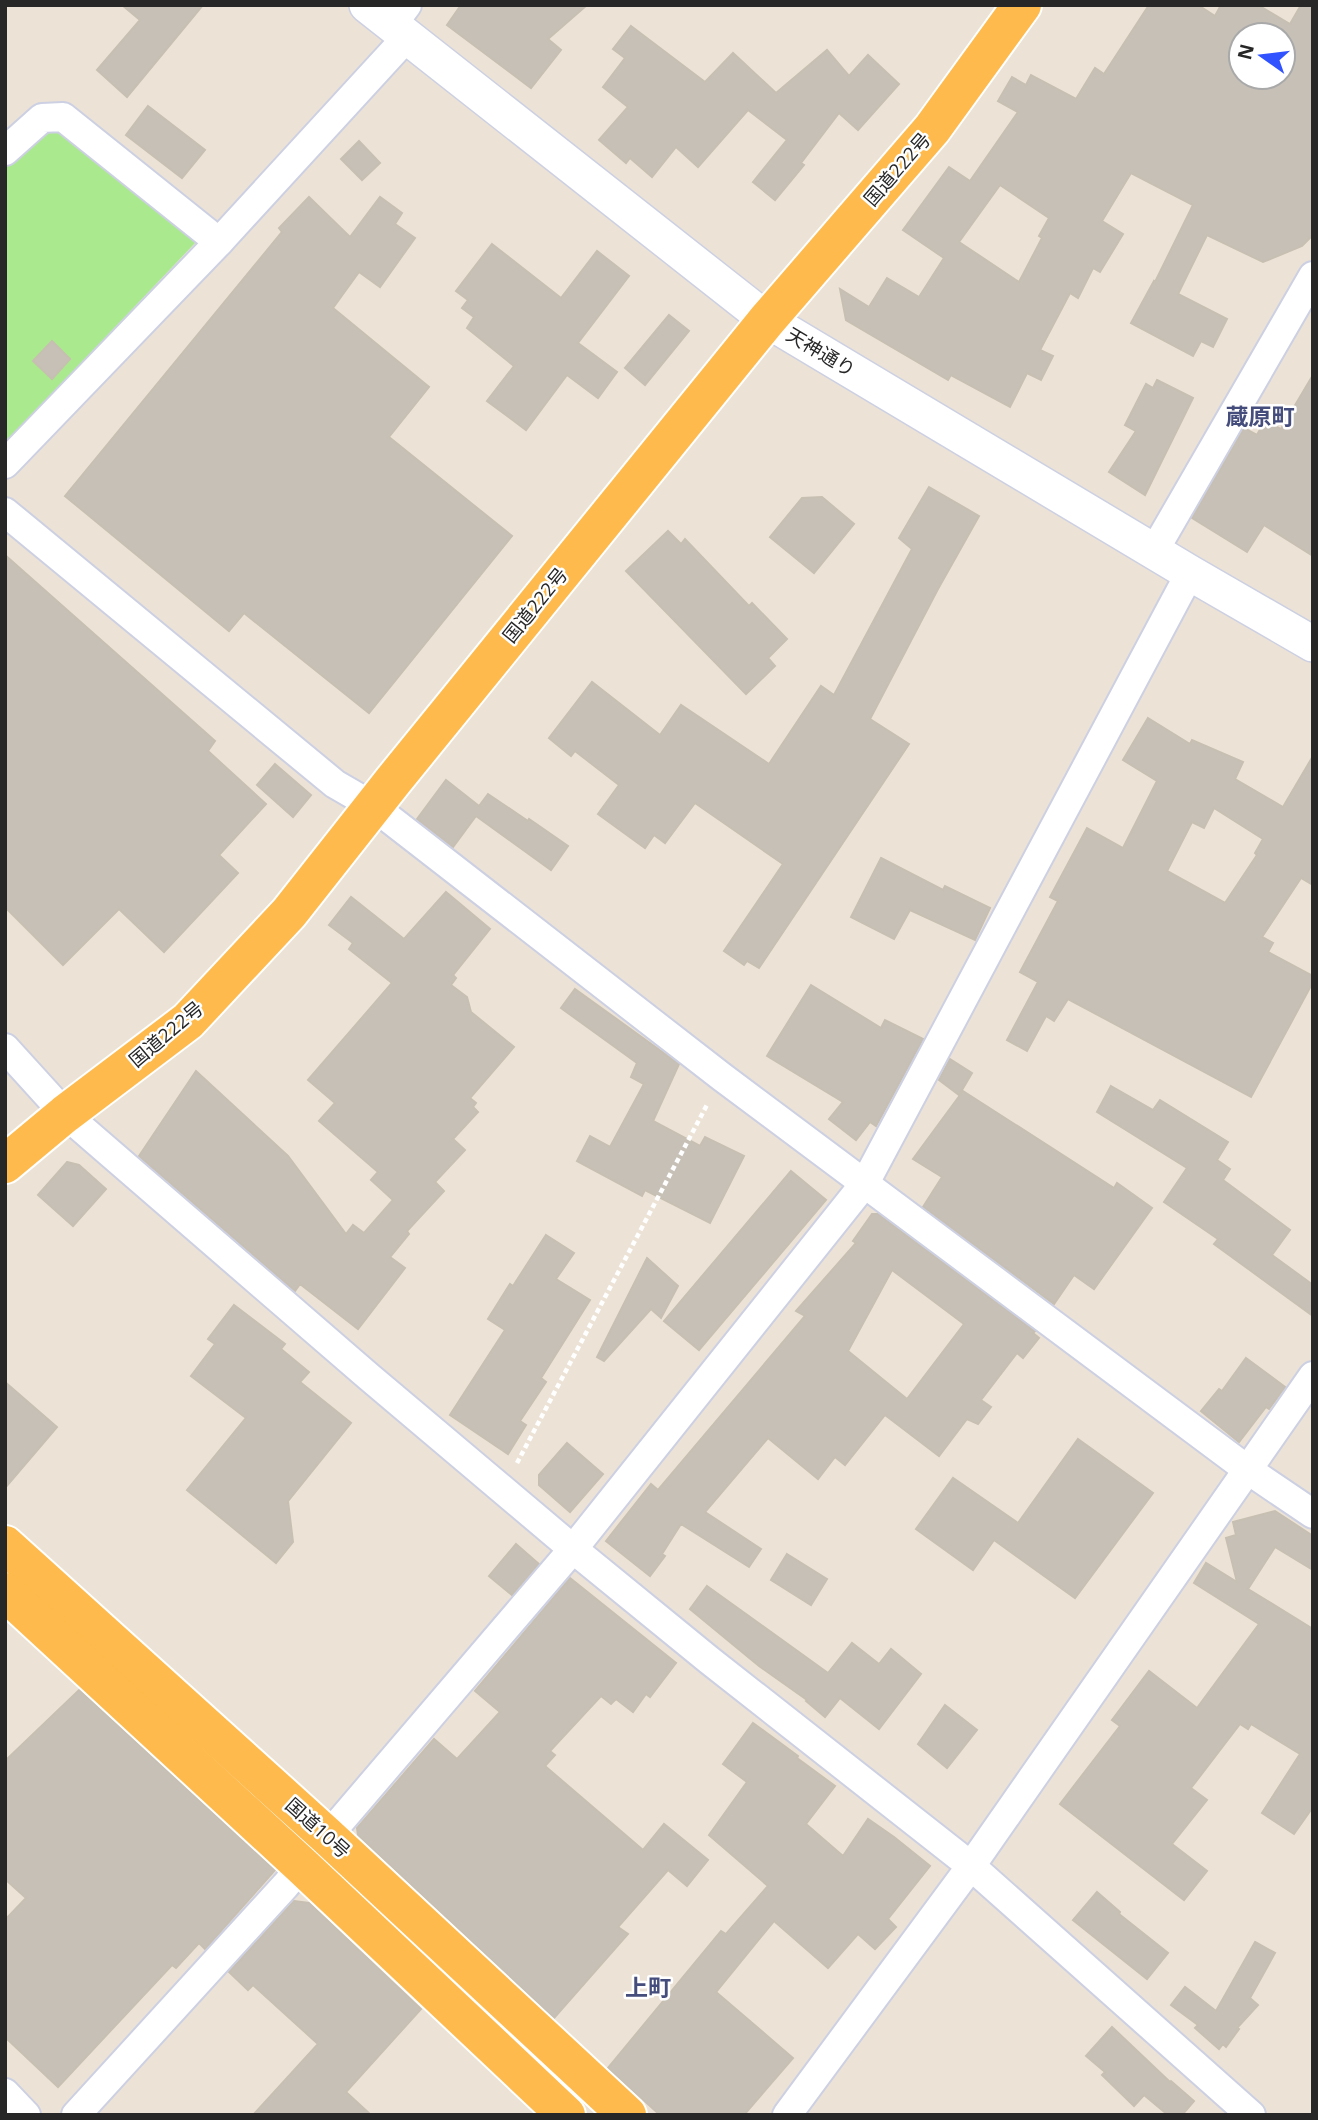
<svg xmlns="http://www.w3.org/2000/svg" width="1318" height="2120" viewBox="0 0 1318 2120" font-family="'Open Sans','Noto Sans JP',sans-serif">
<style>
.green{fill:#aae98d}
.building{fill:#c6c0b7;stroke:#c7bfb1;stroke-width:2;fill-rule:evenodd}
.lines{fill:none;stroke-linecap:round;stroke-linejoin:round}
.minor-casing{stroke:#ccd0e2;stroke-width:32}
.tertiary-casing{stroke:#ccd0e2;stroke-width:38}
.trunk-casing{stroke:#fff;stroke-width:42}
.path{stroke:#fff;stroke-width:4.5;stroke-dasharray:5 3.5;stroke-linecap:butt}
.minor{stroke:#fff;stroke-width:28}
.tertiary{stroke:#fff;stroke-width:35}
.trunk{stroke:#feba4c;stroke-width:38}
.labels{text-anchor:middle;stroke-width:5;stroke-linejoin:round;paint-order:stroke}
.street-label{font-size:19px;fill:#272727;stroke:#fff}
.quarter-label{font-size:23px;font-weight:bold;fill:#444d7b;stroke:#fff}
</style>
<rect width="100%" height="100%" fill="#ece3d6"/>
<path class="green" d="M66,129L196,242L5,443V166L43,130Z"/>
<g class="building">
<path d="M122,5H203L127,97L97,70L140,20Z"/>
<path d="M461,5H587L548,39L561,50L531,88L447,25Z"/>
<path d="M1149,5H1198L1215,16L1221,5H1258L1290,24L1301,5H1313V231L1311,237L1302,246L1263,262L1207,235L1178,294L1227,319L1213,347L1201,341L1193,356L1131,323L1154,281L1155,282L1193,205L1131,173L1102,221L1123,234L1100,272L1093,268L1078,298L1070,293L1040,350L1053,356L1041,380L1027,373L1010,407L951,375L948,380L846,320L840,289L869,307L887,278L919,297L944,258L903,230L949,167L970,181L1018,112L998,101L1012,77L1026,85L1031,75L1076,99L1095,68L1104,74ZM1241,35H1283V77H1241ZM1000,185L1049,218L1039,236L1042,238L1019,282L959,242Z"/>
<path d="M631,26L705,82L733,53L776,93L827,50L849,76L868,55L899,84L858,130L839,113L801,163L804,165L775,200L753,182L787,140L748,110L698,167L676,147L652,177L630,158L626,163L599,140L628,107L603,87L625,58L613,49Z"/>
<path d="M148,106L205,150L182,178L126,135Z"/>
<path d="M359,141L380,163L362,180L341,159Z"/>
<path d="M309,197L350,237L380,197L402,213L395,224L415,238L380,287L359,272L333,308L429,387L389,437L512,536L369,713L244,613L229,631L65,496L282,232L279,228Z"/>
<path d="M492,244L561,298L597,251L629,276L578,343L617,372L598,398L567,375L526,430L487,401L514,366L467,328L474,317L462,308L468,300L456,291Z"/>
<path d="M669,315L689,331L645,385L625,368Z"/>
<path d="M52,341L70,359L52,379L33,361Z"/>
<path d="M1313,375V556L1264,525L1247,552L1192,518L1244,428L1257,435L1265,420L1281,429Z"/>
<path d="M1157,380L1193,398L1145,495L1109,472L1136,431L1125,425L1146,384L1153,388Z"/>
<path d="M929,487L979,516L938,589L870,719L909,744L759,968L747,961L744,965L724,951L783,864L695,803L665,843L654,835L645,848L598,814L619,785L575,751L571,756L549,738L592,682L660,735L681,705L769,764L821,686L834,695L912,549L899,538Z"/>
<path d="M822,497L854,524L814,573L770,537L802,498Z"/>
<path d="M668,531L681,544L685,539L749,606L752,603L787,639L768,658L775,666L746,694L626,571Z"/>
<path d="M5,555L215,741L208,751L266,804L219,855L238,873L164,952L119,909L63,965L5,907Z"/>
<path d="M1148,718L1190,744L1192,740L1243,762L1235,779L1283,807L1313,756V885L1301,878L1262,937L1273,943L1268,952L1313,976V982L1251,1097L1068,999L1054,1021L1046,1016L1027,1051L1007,1040L1038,982L1020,972L1058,901L1050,897L1087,828L1123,848L1157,781L1123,760ZM1214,808L1263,839L1255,853L1257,855L1225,903L1167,871L1192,822L1204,828Z"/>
<path d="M275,764L311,795L293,817L257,785Z"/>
<path d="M446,780L479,806L488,794L528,821L529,819L568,846L551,870L476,816L453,847L417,819Z"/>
<path d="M881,858L943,890L945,886L990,908L975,940L910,910L894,939L851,917Z"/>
<path d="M446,892L490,929L453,975L456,978L451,985L467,997L471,1012L514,1047L470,1098L476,1103L473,1107L478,1112L453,1139L465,1150L435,1182L444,1191L407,1231L409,1234L390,1257L405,1268L358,1329L300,1284L295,1291L139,1156L196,1071L288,1156L346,1234L353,1225L364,1233L393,1200L371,1180L378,1172L319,1121L335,1103L308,1080L392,983L349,949L353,943L329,925L351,897L404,939Z"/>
<path d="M811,985L881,1028L885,1020L923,1039L876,1126L870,1122L856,1140L829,1119L843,1102L767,1056Z"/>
<path d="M575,989L679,1064L653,1121L700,1146L705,1137L744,1156L710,1223L645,1190L642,1196L577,1161L590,1136L610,1147L644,1084L631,1077L637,1063L561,1008Z"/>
<path d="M950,1059L972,1073L959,1095L939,1080Z"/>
<path d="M1111,1086L1153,1110L1160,1100L1228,1142L1217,1160L1230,1169L1223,1180L1290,1230L1272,1255L1313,1285V1316L1214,1244L1218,1239L1164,1202L1187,1168L1097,1112Z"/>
<path d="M963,1091L1114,1188L1117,1183L1152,1208L1094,1289L1074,1275L1054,1304L923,1207L942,1177L913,1159Z"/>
<path d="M67,1162L79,1165L106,1189L73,1226L38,1195Z"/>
<path d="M791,1171L826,1200L699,1350L664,1321Z"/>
<path d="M872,1214H878L1035,1331L1033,1333L1039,1338L1023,1358L1017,1353L981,1400L991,1407L978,1424L967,1419L939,1456L885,1415L845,1465L835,1457L818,1479L768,1438L705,1512L761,1549L749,1567L681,1524L662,1554L665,1556L650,1576L606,1541L651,1484L658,1490L805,1316L796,1311L856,1243L853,1241ZM892,1270L964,1324L907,1399L848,1351Z"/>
<path d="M546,1235L574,1253L556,1279L590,1300L541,1378L546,1382L520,1421L526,1425L508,1454L450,1415L505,1330L488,1319L510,1284L513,1286Z"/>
<path d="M647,1258L678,1286L661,1318L651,1309L604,1361L597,1357Z"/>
<path d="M234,1305L285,1344L281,1349L309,1372L300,1382L351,1423L288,1501L293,1542L276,1563L187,1490L246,1418L191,1376L215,1344L208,1339Z"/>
<path d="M1246,1358L1285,1387L1269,1409L1266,1407L1239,1442L1201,1411L1219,1389L1222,1391Z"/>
<path d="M5,1382L57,1427L5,1488Z"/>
<path d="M1078,1439L1153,1493L1075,1598L994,1540L973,1570L916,1529L953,1478L1018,1523Z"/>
<path d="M567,1443L603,1474L570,1512L539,1485V1475Z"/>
<path d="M1275,1511L1313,1536V1570L1275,1547L1248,1589L1313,1629V1807L1294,1834L1262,1813L1300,1754L1251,1724L1248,1729L1240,1724L1191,1788L1207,1800L1172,1844L1207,1871L1184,1900L1060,1804L1120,1726L1112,1720L1149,1671L1197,1708L1259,1624L1194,1583L1206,1563L1237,1582L1226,1538L1236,1535L1233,1522Z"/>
<path d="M516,1544L539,1564L512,1595L489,1576Z"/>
<path d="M787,1554L827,1579L811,1605L771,1580Z"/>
<path d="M570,1578L676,1663L650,1697L646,1694L633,1712L616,1699L611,1704L601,1696L550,1751L555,1755L545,1766L643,1850L664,1824L708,1860L687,1886L668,1870L618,1927L628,1934L554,2018L358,1835L357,1828L434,1739L457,1759L500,1712L475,1691Z"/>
<path d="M707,1586L828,1673L852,1643L879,1664L891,1649L921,1674L879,1729L840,1698L825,1717L806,1701L807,1700L759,1666L690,1609Z"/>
<path d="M79,1690L275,1870L205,1949L199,1943L176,1968L172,1965L58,2087L5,2037V1920L26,1898L5,1879V1761Z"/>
<path d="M945,1705L977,1730L947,1768L918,1744Z"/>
<path d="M753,1723L798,1756L797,1758L835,1786L806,1824L843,1856L868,1819L894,1837L930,1866L888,1919L896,1927L875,1949L858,1934L828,1968L774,1921L716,1992L793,2058L744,2115H660L608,2068L721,1931L726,1934L768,1886L709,1835L747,1782L723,1764Z"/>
<path d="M1097,1892L1120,1912L1119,1914L1168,1953L1147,1979L1073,1920Z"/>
<path d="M294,1901L309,1903L421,2009L346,2092L371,2115H253L318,2044L253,1985L248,1990L229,1972Z"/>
<path d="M1255,1942L1275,1953L1250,1998L1258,2005L1237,2028L1239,2029L1226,2047L1223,2044L1219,2049L1195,2028L1198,2025L1171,2005L1185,1987L1216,2011Z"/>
<path d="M1112,2027L1170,2082L1171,2081L1194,2101L1182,2115H1168L1144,2095L1134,2106L1102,2075L1105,2072L1086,2056Z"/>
</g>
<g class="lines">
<defs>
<g id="minor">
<path d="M392,25L407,5"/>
<path d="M5,151L42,118L63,117L219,242"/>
<path d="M5,464L219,242L407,37"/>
<path d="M5,512L335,784L373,806L722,1077L1248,1470L1313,1514"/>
<path d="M1154,551L1313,276"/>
<path d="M5,1048L65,1114L368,1376L573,1549L709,1660L971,1866L1251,2115"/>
<path d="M5,2093L26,2115"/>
<path d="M76,2115L285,1886L573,1549L865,1183L1190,573"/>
<path d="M787,2115L971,1866L1313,1376"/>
</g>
<path id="tertiary" d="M367,5L767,320L1190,573L1313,644"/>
<g id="trunk">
<path d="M5,1164L65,1114L188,1021L289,913L393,781L767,320L932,129L1022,5"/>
<path d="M5,1545L327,1836L627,2115"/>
<path d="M5,1592L302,1866L566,2115"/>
</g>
</defs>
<use href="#minor" class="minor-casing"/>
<use href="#tertiary" class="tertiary-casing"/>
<use href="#trunk" class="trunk-casing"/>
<path class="path" d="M517,1463L708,1103"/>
<use href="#minor" class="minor"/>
<use href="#tertiary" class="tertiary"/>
<use href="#trunk" class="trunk"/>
</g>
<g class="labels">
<g class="street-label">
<text transform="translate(897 169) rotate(-49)" y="7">国道222号</text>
<text transform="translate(821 352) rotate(31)" y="7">天神通り</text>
<text transform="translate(535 605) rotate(-51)" y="7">国道222号</text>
<text transform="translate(166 1034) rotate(-40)" y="7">国道222号</text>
<text transform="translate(318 1828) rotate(42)" y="7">国道10号</text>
</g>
<g class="quarter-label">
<text x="1260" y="425">蔵原町</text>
<text x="648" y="1996">上町</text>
</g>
</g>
<rect width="1318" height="2120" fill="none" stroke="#272727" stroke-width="14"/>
<g transform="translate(1262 56) rotate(284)"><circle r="33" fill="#ffffff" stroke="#a9a9a9" stroke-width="2"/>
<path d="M0-5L12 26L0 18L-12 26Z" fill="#3053ff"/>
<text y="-10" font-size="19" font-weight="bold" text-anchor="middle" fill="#272727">N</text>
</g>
</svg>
